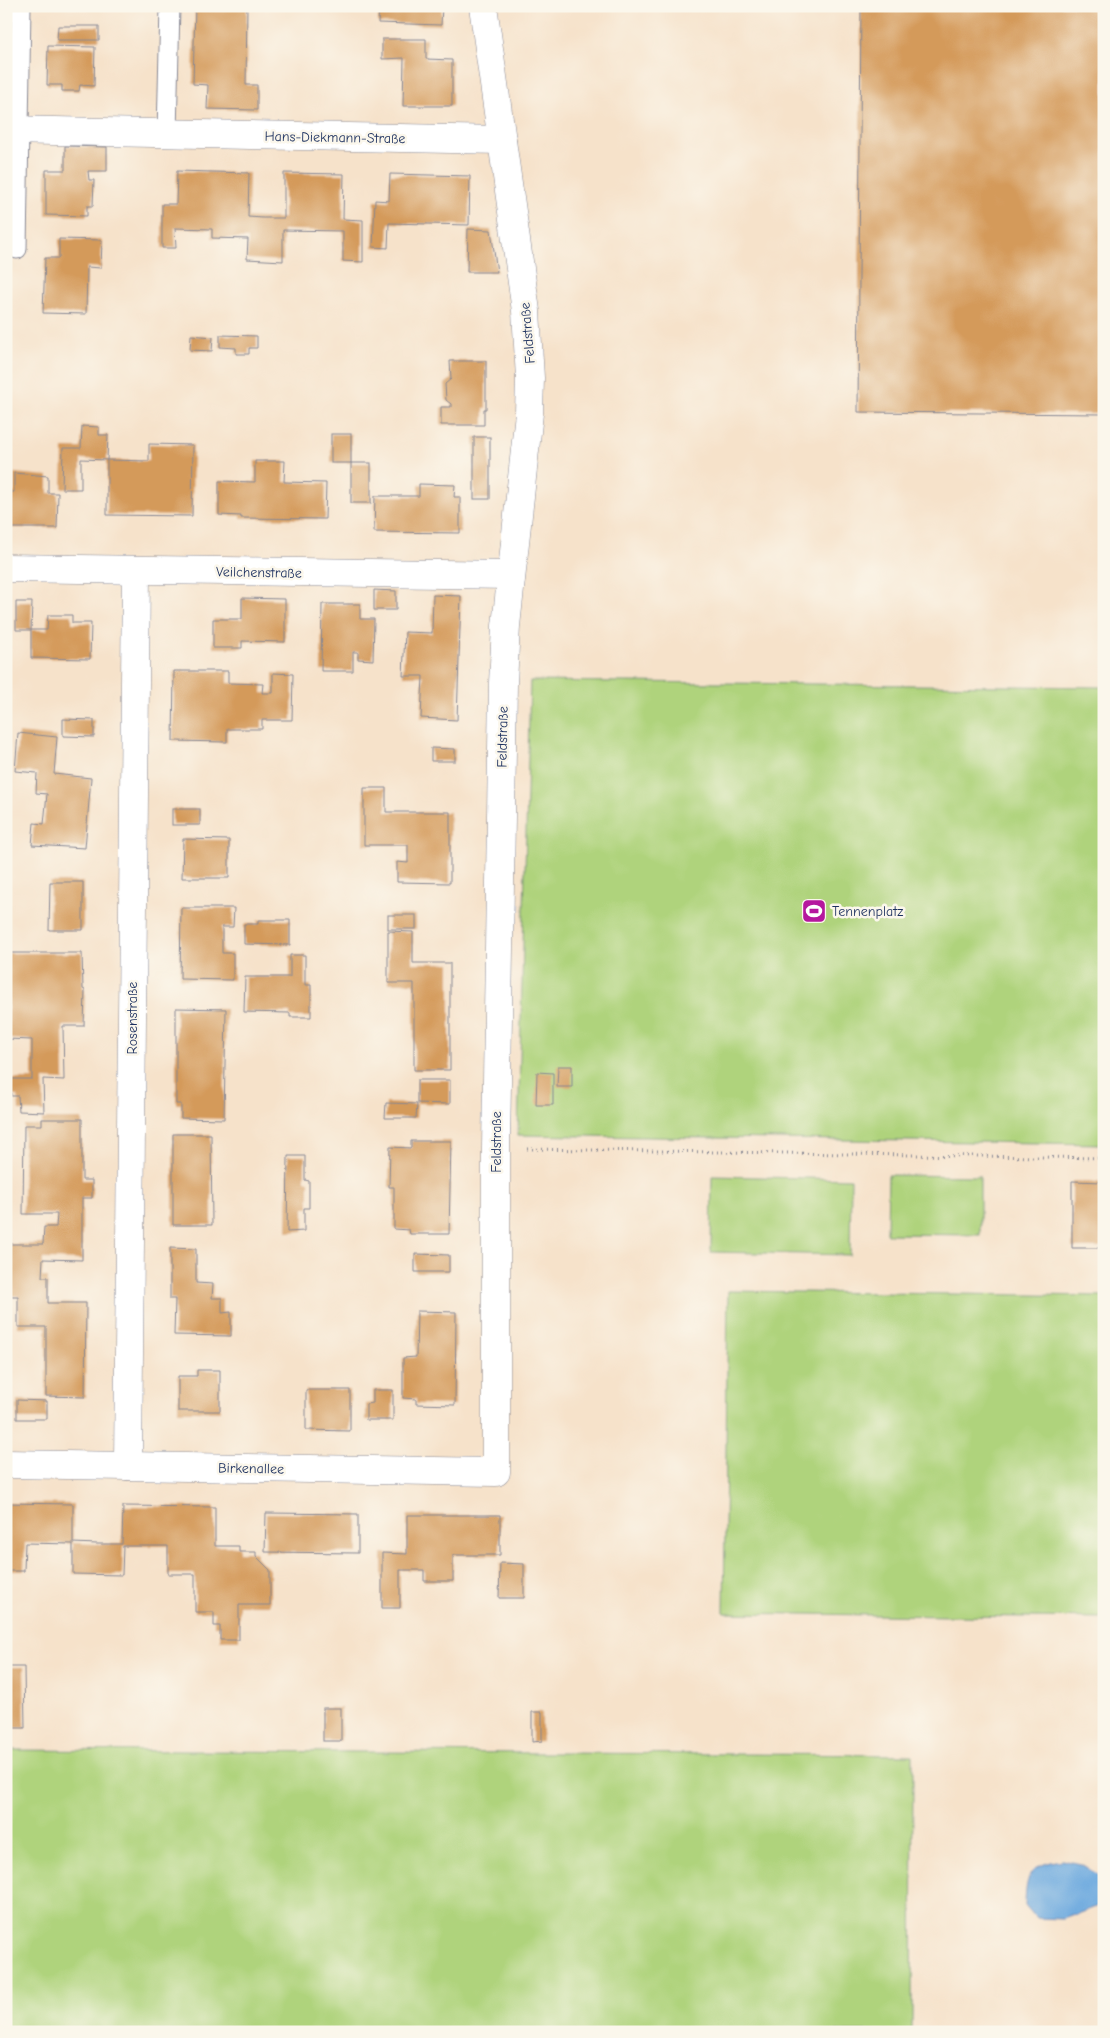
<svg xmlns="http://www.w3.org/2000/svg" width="1110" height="2038" viewBox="0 0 1110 2038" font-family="'Comic Neue',sans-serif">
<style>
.green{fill:#afd37c;stroke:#65816d}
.water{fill:#6eaadf;stroke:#446c9e}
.building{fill:#d49a5a}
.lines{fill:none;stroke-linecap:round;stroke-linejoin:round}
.service-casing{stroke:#888894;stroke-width:21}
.minor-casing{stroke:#888894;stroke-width:29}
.path{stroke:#888894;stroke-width:3;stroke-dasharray:1 4;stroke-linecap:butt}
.service{stroke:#fff;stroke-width:19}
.minor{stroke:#fff;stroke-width:28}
.labels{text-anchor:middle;stroke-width:5;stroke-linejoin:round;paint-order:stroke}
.street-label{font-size:14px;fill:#1b2f5e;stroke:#fbf7ec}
.poi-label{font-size:14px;fill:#1b2f5e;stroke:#fbf7ec;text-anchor:start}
</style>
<rect width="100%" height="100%" fill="#fbf7ec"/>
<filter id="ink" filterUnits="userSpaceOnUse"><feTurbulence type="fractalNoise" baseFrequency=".02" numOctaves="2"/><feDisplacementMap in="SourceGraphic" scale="10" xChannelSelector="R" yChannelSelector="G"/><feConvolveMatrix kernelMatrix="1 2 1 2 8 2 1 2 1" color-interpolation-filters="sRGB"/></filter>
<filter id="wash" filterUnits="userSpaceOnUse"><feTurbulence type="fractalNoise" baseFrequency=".0096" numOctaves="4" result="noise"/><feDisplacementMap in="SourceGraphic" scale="20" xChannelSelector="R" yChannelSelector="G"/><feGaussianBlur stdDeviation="1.12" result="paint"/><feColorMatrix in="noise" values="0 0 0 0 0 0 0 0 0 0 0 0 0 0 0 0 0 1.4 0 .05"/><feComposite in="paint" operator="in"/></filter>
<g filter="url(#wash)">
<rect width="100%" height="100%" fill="#f6e2ca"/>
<g class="green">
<path d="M530,681L1104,687V1144L518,1135Z"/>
<path d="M888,1175L980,1176V1235L887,1234Z"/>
<path d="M712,1176L851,1179L850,1255L711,1252Z"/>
<path d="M728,1291L1104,1296V1618L724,1613Z"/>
<path d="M6,1750L913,1755L912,2032H6Z"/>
</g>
<path class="water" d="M1062,1860L1081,1864L1104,1879V1904L1063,1919L1036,1918L1025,1905C1026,1873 1030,1865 1062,1860Z"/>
<g id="blocks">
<g class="building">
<path d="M195,6H247L246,85H257V110L207,109L208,85L193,84Z"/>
<path d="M379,6H442L441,25L378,23Z"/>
<path d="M861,6H1104V384H1102V414L858,412Z"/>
<path d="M58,26H99V40H57Z"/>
<path d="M382,39H426V59L452,60V106H403L404,58L382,59Z"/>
<path d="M48,46L95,47L94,86L80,85L79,91H62V85H47Z"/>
<path d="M65,146L107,147V171H88L89,180H94L93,206H87V216L46,215V170H65Z"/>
<path d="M177,171L249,173L248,217L263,218H284V173L344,174L343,219L363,220V262L343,261V231L283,230V261L247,259L248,239L212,238V229L175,228L176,248H162V204H176Z"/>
<path d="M390,174L470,176L469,225L389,223L388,248L373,247L375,200L389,201Z"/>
<path d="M468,229L491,230L497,272H467Z"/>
<path d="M59,239L102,240L101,268L87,267L86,314L43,313L45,258H59Z"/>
<path d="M191,335L213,337L212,351L190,350Z"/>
<path d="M220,335L257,336V348H249V354H236V348L220,347Z"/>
<path d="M450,361H486V409H484V425H441V407H451V404L446,400L445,384L451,379Z"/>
<path d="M82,426L99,427V435H108L107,460L149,461V444L193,445L192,516L107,515V460L81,459V489H62L63,448H81Z"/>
<rect x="331" y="434" width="20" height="29"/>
<rect x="474" y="437" width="16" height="62"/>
<path d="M255,461H285L284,482L326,483L325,519L241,518V516L219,515V481L255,482Z"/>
<rect x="351" y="463" width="20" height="40"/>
<path d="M14,473L48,476V493H58L57,528H6V492H14Z"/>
<path d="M419,484L455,485L454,497H460V533L374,532L375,496H419Z"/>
<path d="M374,590L396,591V610H374Z"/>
<path d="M433,595L461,596L457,720L421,718L423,676H403L405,632L432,633Z"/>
<path d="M242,598L285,599V642L242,641V648H213V619H242Z"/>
<path d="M16,602H32L31,630H47L48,615H72V623H91L90,659L31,658V630H16Z"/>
<path d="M322,604H360V619H374L373,660L358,659V652H353V671H321Z"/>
<path d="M174,671H228V683L263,684L262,693H273V673L293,674L292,720H262V729H227V742L173,741Z"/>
<path d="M63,719L94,720V737L63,736Z"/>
<path d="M18,733L57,737L54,774L91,778L85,848L32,845L34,823L44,824L47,794L36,793L37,773L15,771Z"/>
<path d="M431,748L455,749V761H431Z"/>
<path d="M364,788H386V812H450V883L397,882V862L408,863V845H364Z"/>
<rect x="172" y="809" width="28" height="16"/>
<path d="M183,839L229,840V878H182Z"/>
<path d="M50,882H83V930H49Z"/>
<path d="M181,908H234L233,927H222V953H233V980L180,979Z"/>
<rect x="388" y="915" width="28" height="14"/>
<path d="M258,920H290V945L244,944V924H258Z"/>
<path d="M388,931L413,932V963H450V1070H414V983H388Z"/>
<path d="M6,953H82L83,989L85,990L84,1026H63L64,1080L43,1079L44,1112L19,1111L18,1096H11V1079H32V1040L7,1039L8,989H6Z"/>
<path d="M290,955H305V985H311V1017H290V1013L244,1012L245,977H290Z"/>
<path d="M176,1008L226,1009L224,1119L181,1118V1104H176Z"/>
<path d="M558,1066H572V1087H557Z"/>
<path d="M537,1072L553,1073V1105H536Z"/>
<path d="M417,1080H450V1104L417,1103Z"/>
<path d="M386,1103L417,1104L416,1118H385Z"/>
<path d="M42,1119H82V1180H92V1198H82V1260L43,1259L42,1277H48V1303H86L85,1397L46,1396V1327H18V1296H6V1244H43L44,1227H56L57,1214H23L24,1125H42Z"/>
<path d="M173,1134H211L212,1225H173Z"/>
<path d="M411,1141H451L449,1234H410L409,1230L394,1229V1187H389L390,1147L411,1148Z"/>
<path d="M288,1156H305V1180L309,1181V1208H304V1231L287,1232Z"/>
<path d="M1072,1181L1104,1182V1248H1072Z"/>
<path d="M170,1248L196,1249V1283L213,1284L212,1298H222V1313L231,1312V1336L174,1335L175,1299H170Z"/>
<path d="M415,1254L449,1255V1272H415Z"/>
<path d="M417,1311L456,1312L455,1405L416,1404V1399L403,1398V1358L416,1357Z"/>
<path d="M197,1370H220V1411H178V1376H197Z"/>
<path d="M306,1390H350V1431L306,1430Z"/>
<path d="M373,1390H393V1420H366V1404L373,1403Z"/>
<path d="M17,1400L47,1401V1419H17Z"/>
<path d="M6,1503L73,1504V1543L97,1544H122L123,1506L215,1507V1546H239V1552H256V1556L270,1570V1605H239V1640H220V1626H214V1612H195V1574H168V1546H123L122,1575L73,1574V1544L25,1543L24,1571H6Z"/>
<path d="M266,1513L358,1514V1553L265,1552Z"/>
<path d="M407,1515H500V1555H453V1581H424V1570H400V1608H382V1553L407,1554Z"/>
<path d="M500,1563L524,1564V1598H499Z"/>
<path d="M6,1667H24L25,1728H6Z"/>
<rect x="323" y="1708" width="18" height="33"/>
<path d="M532,1712H542V1741L532,1742Z"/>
</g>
</g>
</g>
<g filter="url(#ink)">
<use href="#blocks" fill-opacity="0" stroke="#888894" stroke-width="1"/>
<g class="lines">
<defs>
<g id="service">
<path d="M167,134L170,6"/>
<path d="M17,249L21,6"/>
</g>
<g id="minor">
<path d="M6,130L502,140"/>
<path d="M6,568L511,575"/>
<path d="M6,1464L496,1472V1148L503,683L506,626L529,413L530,378L526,311L483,6"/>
<path d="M128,1466L136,571"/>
</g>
</defs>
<use href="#service" class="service-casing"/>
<use href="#minor" class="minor-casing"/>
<path class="path" d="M527,1149L1104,1158"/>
<use href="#service" class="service"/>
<use href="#minor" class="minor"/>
</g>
</g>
<defs>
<symbol id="stadium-square" viewBox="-11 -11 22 22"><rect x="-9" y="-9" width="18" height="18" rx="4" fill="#b5179e" stroke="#fbf7ec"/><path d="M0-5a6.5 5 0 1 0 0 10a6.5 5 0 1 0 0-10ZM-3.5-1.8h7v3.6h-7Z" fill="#fff"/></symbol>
</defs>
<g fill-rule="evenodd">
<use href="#stadium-square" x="800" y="897" width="28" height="28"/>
</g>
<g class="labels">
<g class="street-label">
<text transform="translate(335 137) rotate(1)" y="5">Hans-Diekmann-Straße</text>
<text transform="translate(527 333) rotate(-95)" y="5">Feldstraße</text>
<text transform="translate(259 572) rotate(1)" y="5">Veilchenstraße</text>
<text transform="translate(502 737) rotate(-89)" y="5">Feldstraße</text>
<text transform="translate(132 1018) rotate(-90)" y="5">Rosenstraße</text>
<text transform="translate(496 1142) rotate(-90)" y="5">Feldstraße</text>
<text transform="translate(251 1468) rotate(1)" y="5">Birkenallee</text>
</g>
<g class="poi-label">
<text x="832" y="916">Tennenplatz</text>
</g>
</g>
<rect width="1110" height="2038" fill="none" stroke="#fbf7ec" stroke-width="25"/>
</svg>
